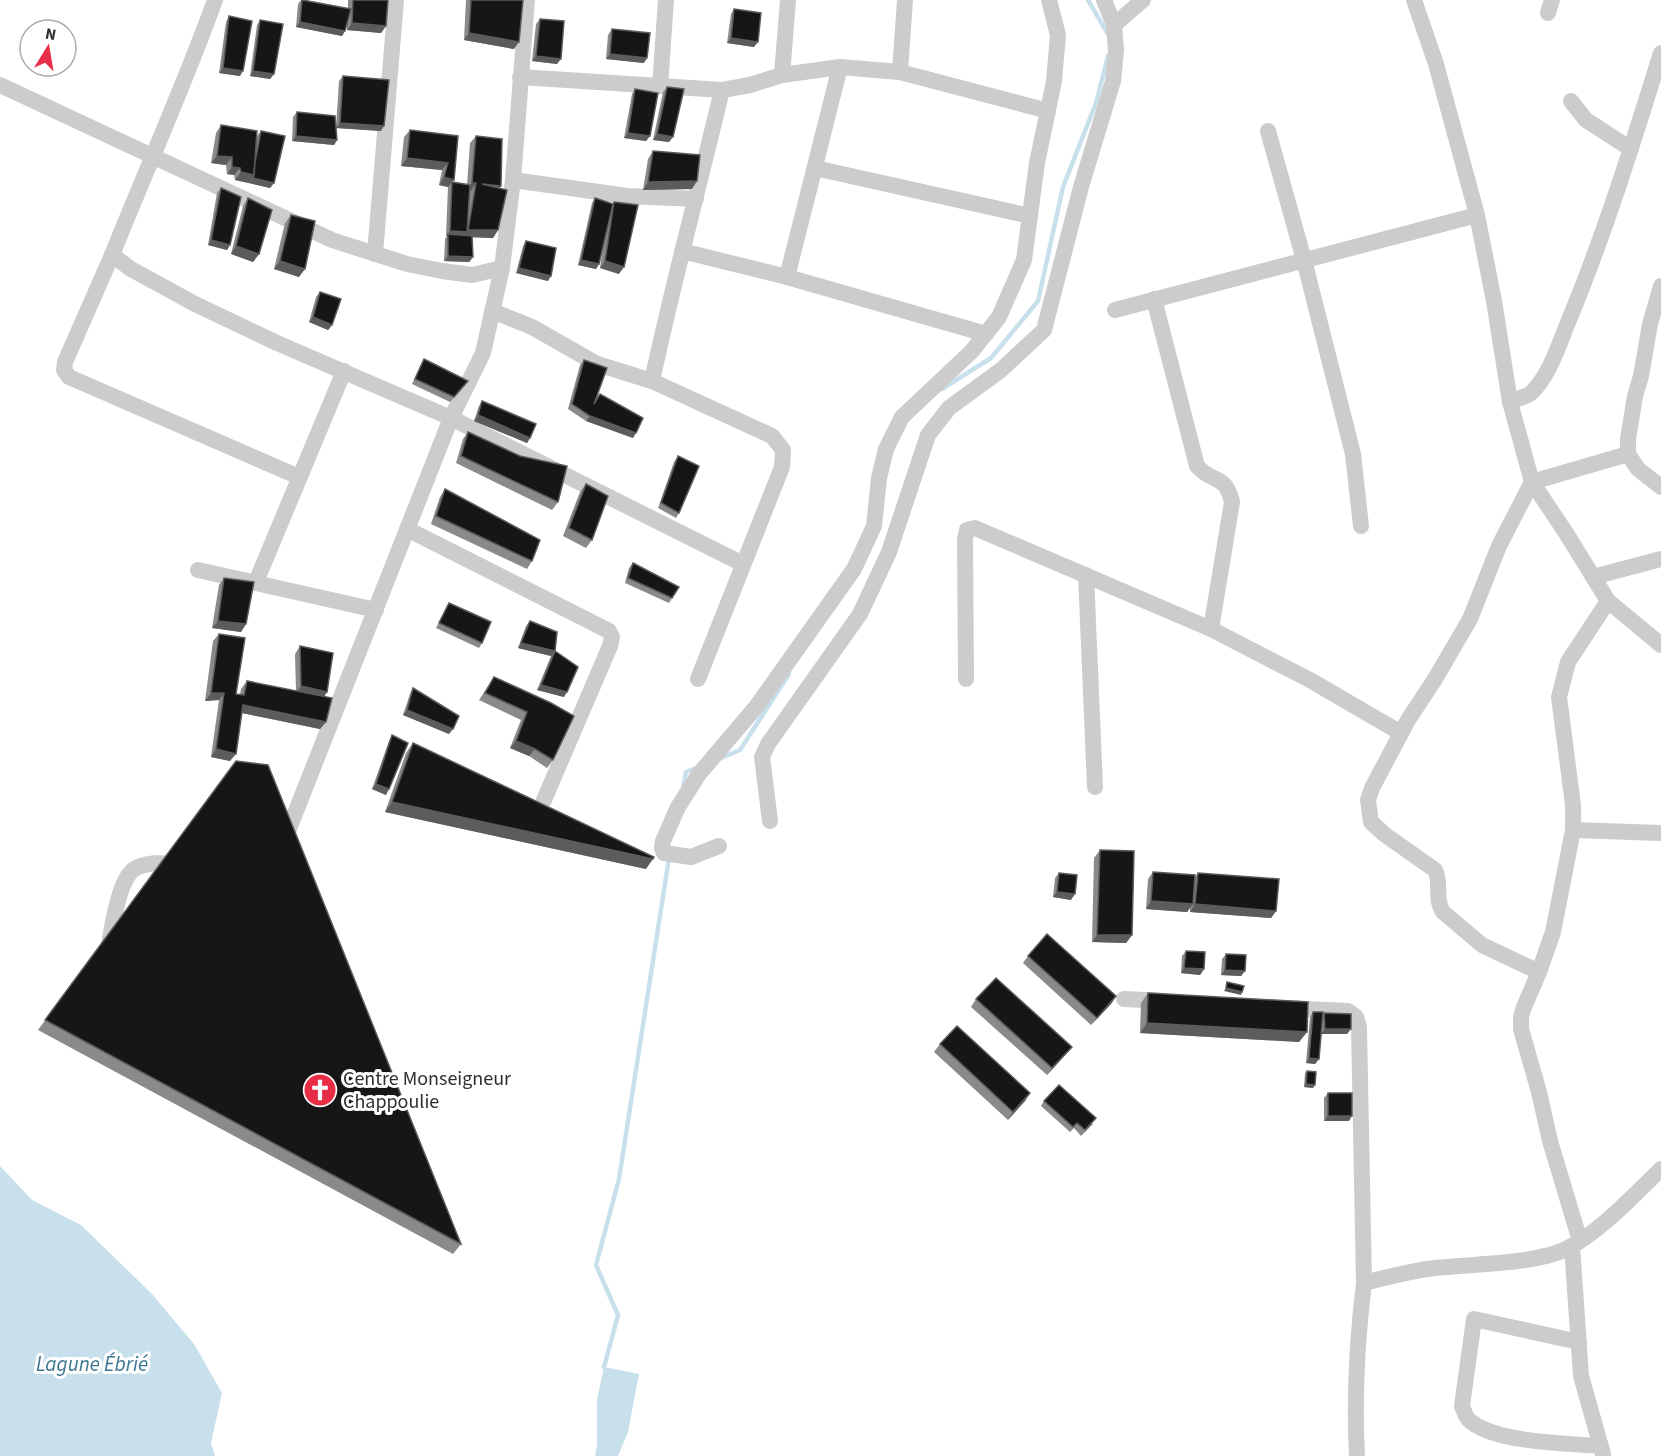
<svg xmlns="http://www.w3.org/2000/svg" width="1661" height="1456" viewBox="0 0 1661 1456" font-family="'Source Sans 3',sans-serif">
<style>
.water{fill:#c8e0ec}
.lines{fill:none;stroke-linecap:round;stroke-linejoin:round}
.stream{stroke:#c8e0ec;stroke-width:4.5}
.street{stroke:#ccc;stroke-width:16}
.wall{fill:#8a8a8a}
.shaded-wall{fill:#5c5c5c}
.building{fill:#161616;stroke:#5c5c5c;stroke-width:1.5}
.labels{text-anchor:middle;stroke-width:6;stroke-linejoin:round;paint-order:stroke}
.poi-label{font-size:20px;fill:#2f2f2f;stroke:#fff;text-anchor:start}
.water-label{font-size:21px;font-style:italic;fill:#3b7692;stroke:#fff}
</style>
<rect width="100%" height="100%" fill="#fff"/>
<g class="water">
<path d="M0,1166L32,1200L81,1225L152,1294L194,1344L222,1393L211,1443L215,1456H0Z"/>
<path d="M604,1367L639,1374L628,1432L618,1456H595L597,1445V1399Z"/>
</g>
<g class="lines">
<g class="stream">
<path d="M1088,0L1108,34"/>
<path d="M942,389L991,358L1038,301L1063,187L1096,103L1108,56"/>
<path d="M721,758L740,750L789,674"/>
<path d="M683,788L686,772L696,768"/>
<path d="M604,1367L618,1315L596,1265L619,1179L669,858"/>
</g>
<g class="street">
<path d="M215,0C184,86 146,170 112,255L131,269L195,304L277,343L451,418L743,564"/>
<path d="M1414,0L1436,64L1477,215L1494,301L1510,402L1532,482L1566,533L1608,601L1661,645"/>
<path d="M1548,13L1552,0"/>
<path d="M1114,25L1143,0"/>
<path d="M900,72L905,0"/>
<path d="M782,75L788,0"/>
<path d="M520,77L722,90L750,85L782,75L840,67L900,72L1048,111"/>
<path d="M0,85L332,240L407,264L442,271L472,275L502,268"/>
<path d="M660,86L666,0"/>
<path d="M1571,101L1586,120L1631,149"/>
<path d="M1268,131L1304,260L1353,454L1361,526"/>
<path d="M815,168L1030,216"/>
<path d="M513,180L627,196L696,199"/>
<path d="M682,251L787,277L986,334"/>
<path d="M375,254L396,0"/>
<path d="M112,255L65,362L64,370L69,377L299,477"/>
<path d="M787,277L840,67"/>
<path d="M1661,286L1650,324L1641,376L1635,396L1628,439V454L1638,469L1661,487"/>
<path d="M1154,299L1197,466C1213,484 1225,473 1232,502L1211,629"/>
<path d="M1115,310L1477,215"/>
<path d="M492,311L532,327L597,364L652,381L772,436L783,450L782,467L698,679"/>
<path d="M652,381C673,283 699,187 722,90"/>
<path d="M1510,402C1516,399 1526,397 1531,393C1550,375 1559,344 1569,320C1605,233 1633,143 1661,53"/>
<path d="M407,529L609,631L612,637L610,646L544,800"/>
<path d="M198,570L376,610"/>
<path d="M1086,575L1095,787"/>
<path d="M1593,577L1661,559"/>
<path d="M256,582L344,371"/>
<path d="M1608,601L1568,662L1559,697L1573,805V830L1553,932L1539,972L1482,945L1443,912C1434,899 1442,883 1435,870L1384,834L1371,822L1368,800L1372,788L1408,720L1435,679L1470,619L1499,546L1532,482L1628,454"/>
<path d="M966,679L965,539L967,530L975,528L1211,629L1310,680L1401,733"/>
<path d="M770,821L762,757L768,744L860,614L889,552L928,435L949,408L1001,370L1044,330L1081,187L1113,81L1116,50L1114,25L1104,0"/>
<path d="M1573,830L1661,833"/>
<path d="M283,844L451,418L483,353L502,268L513,180L527,0"/>
<path d="M719,846L691,857L664,853L662,848L663,841L678,807L699,774L756,707L854,569L874,526L879,478L886,449L902,417L972,351L999,317L1024,260L1037,163L1054,81L1058,35L1049,0"/>
<path d="M108,951C111,932 118,882 133,870C145,861 166,863 180,864"/>
<path d="M1539,972L1524,1007L1521,1017V1029L1539,1092L1550,1141L1580,1241"/>
<path d="M1124,999L1165,1001"/>
<path d="M1287,1008L1348,1011L1356,1017L1359,1027L1364,1283"/>
<path d="M1572,1246L1581,1376L1603,1454"/>
<path d="M1579,1342L1474,1319L1462,1406C1464,1411 1465,1415 1468,1419C1492,1443 1566,1443 1600,1446"/>
<path d="M1357,1456C1354,1399 1357,1340 1364,1283C1387,1277 1411,1271 1435,1268C1471,1264 1536,1264 1566,1249C1600,1232 1634,1195 1661,1169"/>
</g>
</g>
<g class="wall">
<path d="M301,0H306L348,8V0H388L386,26L381,33L347,30V25L345,31L342,36L296,27L298,4Z"/>
<path d="M466,0H523L514,49L464,40Z"/>
<path d="M734,9L754,47L727,43L731,14Z"/>
<path d="M229,16L240,76L219,73L226,22Z"/>
<path d="M540,19L557,64L532,61L536,24Z"/>
<path d="M260,20L274,74L270,79L250,76L257,25Z"/>
<path d="M612,29L644,63L606,59L608,35Z"/>
<path d="M343,76L381,131L336,128L339,81Z"/>
<path d="M667,87L669,142L653,140L663,92Z"/>
<path d="M635,89L650,136L646,141L624,138L632,94Z"/>
<path d="M297,112L337,140L334,145L292,141L293,117Z"/>
<path d="M221,125L257,136L261,131L274,183L270,188L235,180L234,175L227,174L226,165L211,163L216,133Z"/>
<path d="M410,130L458,136L454,180L452,182L467,185L470,143L476,136L501,186L499,188L498,230L493,238L472,237L473,257L469,262L444,261L445,239L447,236H446L448,187L439,185L442,170L401,166L404,137Z"/>
<path d="M653,151L692,189L643,190L648,159Z"/>
<path d="M221,188L230,245L227,250L208,245L217,193Z"/>
<path d="M248,198L259,254L253,262L231,254L243,206Z"/>
<path d="M595,198L613,204L614,202L619,274L600,268L603,248L599,264L596,269L578,265L592,203Z"/>
<path d="M291,215L299,277L274,269L285,223Z"/>
<path d="M526,241L548,281L516,273L523,246Z"/>
<path d="M320,292L332,325L328,330L309,322L316,297Z"/>
<path d="M424,359L468,381L450,402L412,384L421,365Z"/>
<path d="M584,360L595,400L600,394L633,438L586,421L568,409L580,365Z"/>
<path d="M482,401L530,438L527,443L474,421L479,406Z"/>
<path d="M468,432L558,502L552,510L456,463L463,439Z"/>
<path d="M678,456L679,513L676,518L658,508L674,462Z"/>
<path d="M586,484L592,540L586,548L563,536L580,492Z"/>
<path d="M445,489L532,561L527,569L431,524L440,497Z"/>
<path d="M633,563L672,598L669,603L625,583L629,568Z"/>
<path d="M224,578L246,624L241,632L212,628L219,585Z"/>
<path d="M449,603L482,643L479,648L436,628Z"/>
<path d="M530,621L555,651L564,697L537,690L551,656L518,648L526,626Z"/>
<path d="M219,634L236,694L240,695L241,689L247,681L296,691L295,654L300,646L327,692L324,697L326,722L320,729L242,713L230,761L211,757L219,700L205,701L213,641Z"/>
<path d="M494,677L574,716L553,760L547,768L529,756L510,748L521,720L479,700Z"/>
<path d="M413,688L449,734L403,715L410,694Z"/>
<path d="M392,735L386,795L372,789L389,741Z"/>
<path d="M413,743L646,869L385,812L406,753Z"/>
<path d="M236,761L461,1244L453,1254L38,1030Z"/>
<path d="M1100,850L1132,935L1126,943L1092,942L1094,858Z"/>
<path d="M1153,872L1194,878L1198,873L1276,911L1271,918L1190,912V908L1187,912L1146,909L1148,879Z"/>
<path d="M1059,873L1071,900L1053,897L1055,878Z"/>
<path d="M1186,951L1204,969L1200,975L1181,973L1182,956Z"/>
<path d="M1226,954L1245,971L1241,976L1221,975L1222,959Z"/>
<path d="M1028,956L1116,996L1111,1004L1091,1025L1023,963Z"/>
<path d="M1148,993L1307,1032L1299,1042L1140,1033L1141,1003Z"/>
<path d="M976,999L1066,1054L1047,1075L971,1007Z"/>
<path d="M1313,1012L1323,1016L1324,1013L1351,1029L1347,1034H1321L1319,1059L1315,1064L1306,1063L1310,1017Z"/>
<path d="M940,1044L1030,1093L1025,1101L1008,1120L934,1052Z"/>
<path d="M1307,1071L1313,1088L1304,1087L1305,1073Z"/>
<path d="M1328,1093L1349,1121H1324V1098Z"/>
<path d="M1044,1101L1093,1124L1081,1136L1074,1128L1070,1132L1041,1106Z"/>
</g>
<g class="shaded-wall">
<path d="M300,22L345,31L342,36L296,27Z"/>
<path d="M352,23L386,26L381,33L347,30Z"/>
<path d="M469,33L519,42L514,49L464,40Z"/>
<path d="M731,38L758,42L754,47L727,43Z"/>
<path d="M610,54L647,58L644,63L606,59Z"/>
<path d="M536,56L561,59L557,64L532,61Z"/>
<path d="M223,68L243,71L240,76L219,73Z"/>
<path d="M253,71L274,74L270,79L250,76Z"/>
<path d="M340,123L384,126L381,131L336,128Z"/>
<path d="M628,133L650,136L646,141L624,138Z"/>
<path d="M657,134L673,137L669,142L653,140Z"/>
<path d="M296,136L337,140L334,145L292,141Z"/>
<path d="M217,156L232,157L226,165L211,163Z"/>
<path d="M407,158L448,163L442,170L401,166Z"/>
<path d="M232,167L240,168L234,175L227,174Z"/>
<path d="M241,172L254,175L249,183L235,180Z"/>
<path d="M444,177L454,180L448,187L439,185Z"/>
<path d="M253,178L274,183L270,188L249,183Z"/>
<path d="M697,181L692,189L643,190L648,182Z"/>
<path d="M472,183H476L471,191L467,190Z"/>
<path d="M482,184L501,186L496,193Z"/>
<path d="M468,230H498L493,238L463,237L448,234L447,236H446L450,231L467,232Z"/>
<path d="M211,240L230,245L227,250L208,245Z"/>
<path d="M236,246L259,254L253,262L231,254Z"/>
<path d="M448,256L473,257L469,262L444,261Z"/>
<path d="M581,260L599,264L596,269L578,265Z"/>
<path d="M280,261L305,269L299,277L274,269Z"/>
<path d="M605,261L624,267L619,274L600,268Z"/>
<path d="M519,268L551,276L548,281L516,273Z"/>
<path d="M313,317L332,325L328,330L309,322Z"/>
<path d="M478,415L530,438L527,443L474,421Z"/>
<path d="M590,416L636,433L633,438L586,421Z"/>
<path d="M218,621L246,624L241,632L212,628Z"/>
<path d="M521,643L555,651L551,656L518,648Z"/>
<path d="M541,685L567,692L564,697L537,690Z"/>
<path d="M301,686L327,692L322,700L296,693Z"/>
<path d="M211,693H224L219,700L205,701Z"/>
<path d="M243,705L326,722L320,729L237,712Z"/>
<path d="M407,710L453,729L449,734L403,715Z"/>
<path d="M516,741L535,749L529,756L510,748Z"/>
<path d="M216,749L236,754L230,761L211,757Z"/>
<path d="M376,784L389,789L386,795L372,789Z"/>
<path d="M392,802L653,859L646,869L385,812Z"/>
<path d="M1057,892L1075,894L1071,900L1053,897Z"/>
<path d="M1151,901L1193,904L1187,912L1146,909Z"/>
<path d="M1195,904L1276,911L1271,918L1190,912Z"/>
<path d="M1097,935H1132L1126,943L1092,942Z"/>
<path d="M1184,968L1204,969L1200,975L1181,973Z"/>
<path d="M1225,970L1245,971L1241,976L1221,975Z"/>
<path d="M1226,988L1242,992L1241,995L1224,991Z"/>
<path d="M1116,996L1111,1004L1091,1025L1097,1018Z"/>
<path d="M1147,1023L1307,1032L1299,1042L1140,1033Z"/>
<path d="M1325,1029H1351L1347,1034H1321Z"/>
<path d="M1072,1047L1066,1054L1047,1075L1052,1068Z"/>
<path d="M1309,1058L1319,1059L1315,1064L1306,1063Z"/>
<path d="M1306,1084L1315,1085L1313,1088L1304,1087Z"/>
<path d="M1030,1093L1025,1101L1008,1120L1013,1112Z"/>
<path d="M1328,1116H1352L1349,1121H1324Z"/>
</g>
<g class="building">
<path d="M302,0L351,9L345,31L300,22Z"/>
<path d="M353,0H388L386,26L352,23Z"/>
<path d="M471,0H523L519,42L469,33Z"/>
<path d="M734,9L761,13L758,42L731,38Z"/>
<path d="M229,16L252,21L243,71L223,68Z"/>
<path d="M540,19L564,21L561,59L536,56Z"/>
<path d="M260,20L283,24L274,74L253,71Z"/>
<path d="M612,29L650,33L647,58L610,54Z"/>
<path d="M343,76L389,80L384,126L340,123Z"/>
<path d="M667,87L684,89L673,137L657,134Z"/>
<path d="M635,89L658,93L650,136L628,133Z"/>
<path d="M297,112L335,116L337,140L296,136Z"/>
<path d="M221,125L257,131L254,175L241,172L240,168L232,167V157L217,156Z"/>
<path d="M410,130L458,136L454,180L444,177L448,163L407,158Z"/>
<path d="M261,131L285,136L274,183L253,178L254,175L255,162Z"/>
<path d="M476,136L502,139L501,186L482,184L507,190L498,230H468L476,183H472Z"/>
<path d="M653,151L700,155L697,181L648,182Z"/>
<path d="M452,182L470,185L467,232L450,231Z"/>
<path d="M221,188L241,197L230,245L211,240Z"/>
<path d="M248,198L272,210L259,254L236,246Z"/>
<path d="M595,198L613,204L599,264L581,260Z"/>
<path d="M614,202L638,205L624,267L605,261Z"/>
<path d="M291,215L315,221L305,269L280,261Z"/>
<path d="M448,234L472,236L473,257L448,256Z"/>
<path d="M526,241L556,248L551,276L519,268Z"/>
<path d="M320,292L341,299L332,325L313,317Z"/>
<path d="M424,359L468,381L454,397L415,379Z"/>
<path d="M584,360L607,368L594,404L600,394L643,418L636,433L590,416L572,404Z"/>
<path d="M482,401L536,424L530,438L478,415Z"/>
<path d="M468,432L520,456L567,466L558,502L461,456Z"/>
<path d="M678,456L699,466L679,513L661,503Z"/>
<path d="M586,484L608,496L592,540L569,528Z"/>
<path d="M445,489L540,540L532,561L436,516Z"/>
<path d="M633,563L679,587L672,598L628,578Z"/>
<path d="M224,578L254,582L246,624L218,621Z"/>
<path d="M449,603L491,622L482,643L439,623Z"/>
<path d="M530,621L557,632L555,651L521,643Z"/>
<path d="M219,634L245,638L236,694L244,695L247,681L332,698L326,722L243,705L236,754L216,749L224,693H211Z"/>
<path d="M300,646L333,653L327,692L301,686Z"/>
<path d="M555,651L578,667L567,692L541,685Z"/>
<path d="M494,677L551,703L574,716L553,760L535,749L516,741L527,712L485,693Z"/>
<path d="M413,688L459,716L453,729L407,710Z"/>
<path d="M392,735L408,743L389,789L376,784Z"/>
<path d="M413,743L654,857L653,859L392,802Z"/>
<path d="M236,761L268,765L461,1244L45,1020Z"/>
<path d="M1100,850L1134,851L1132,935H1097Z"/>
<path d="M1153,872L1195,875L1193,904L1151,901Z"/>
<path d="M1059,873L1077,875L1075,894L1057,892Z"/>
<path d="M1198,873L1279,879L1276,911L1195,904Z"/>
<path d="M1047,934L1116,996L1097,1018L1028,956Z"/>
<path d="M1186,951L1205,952L1204,969L1184,968Z"/>
<path d="M1226,954L1246,955L1245,971L1225,970Z"/>
<path d="M996,978L1072,1047L1052,1068L976,999Z"/>
<path d="M1227,982L1244,986L1242,992L1226,988Z"/>
<path d="M1148,993L1308,1002L1307,1032L1147,1023Z"/>
<path d="M1313,1012H1323L1319,1059L1309,1058Z"/>
<path d="M1324,1013L1351,1014V1029H1325Z"/>
<path d="M957,1026L1030,1093L1013,1112L940,1044Z"/>
<path d="M1307,1071L1316,1072L1315,1085L1306,1084Z"/>
<path d="M1059,1085L1096,1118L1085,1130L1077,1123L1073,1127L1044,1101Z"/>
<rect x="1328" y="1093" width="24" height="23"/>
</g>
<defs>
<symbol id="church-disc" viewBox="-11 -11 22 22"><circle r="9.5" fill="#e82e47" stroke="#fff"/><path d="M-1.2-6h2.4v3.5h3.3v2.4h-3.3V6h-2.4V-.1h-3.3v-2.4h3.3Z" fill="#fff"/></symbol>
</defs>
<g fill-rule="evenodd">
<use href="#church-disc" x="301" y="1071" width="38" height="38"/>
</g>
<g class="labels">
<g class="poi-label">
<text x="343" y="1085">Centre Monseigneur<tspan x="343" dy="23">Chappoulie</tspan></text>
</g>
<g class="water-label">
<text x="92" y="1371">Lagune Ébrié</text>
</g>
</g>
<g transform="translate(48 48) rotate(11)"><circle r="28" fill="#ffffff" stroke="#acacac" stroke-width="1.5"/>
<path d="M0-4.5L10 22L0 15L-10 22Z" fill="#e82e47"/>
<text y="-9" font-size="16" font-weight="bold" text-anchor="middle" fill="#2f2f2f">N</text>
</g>
</svg>
